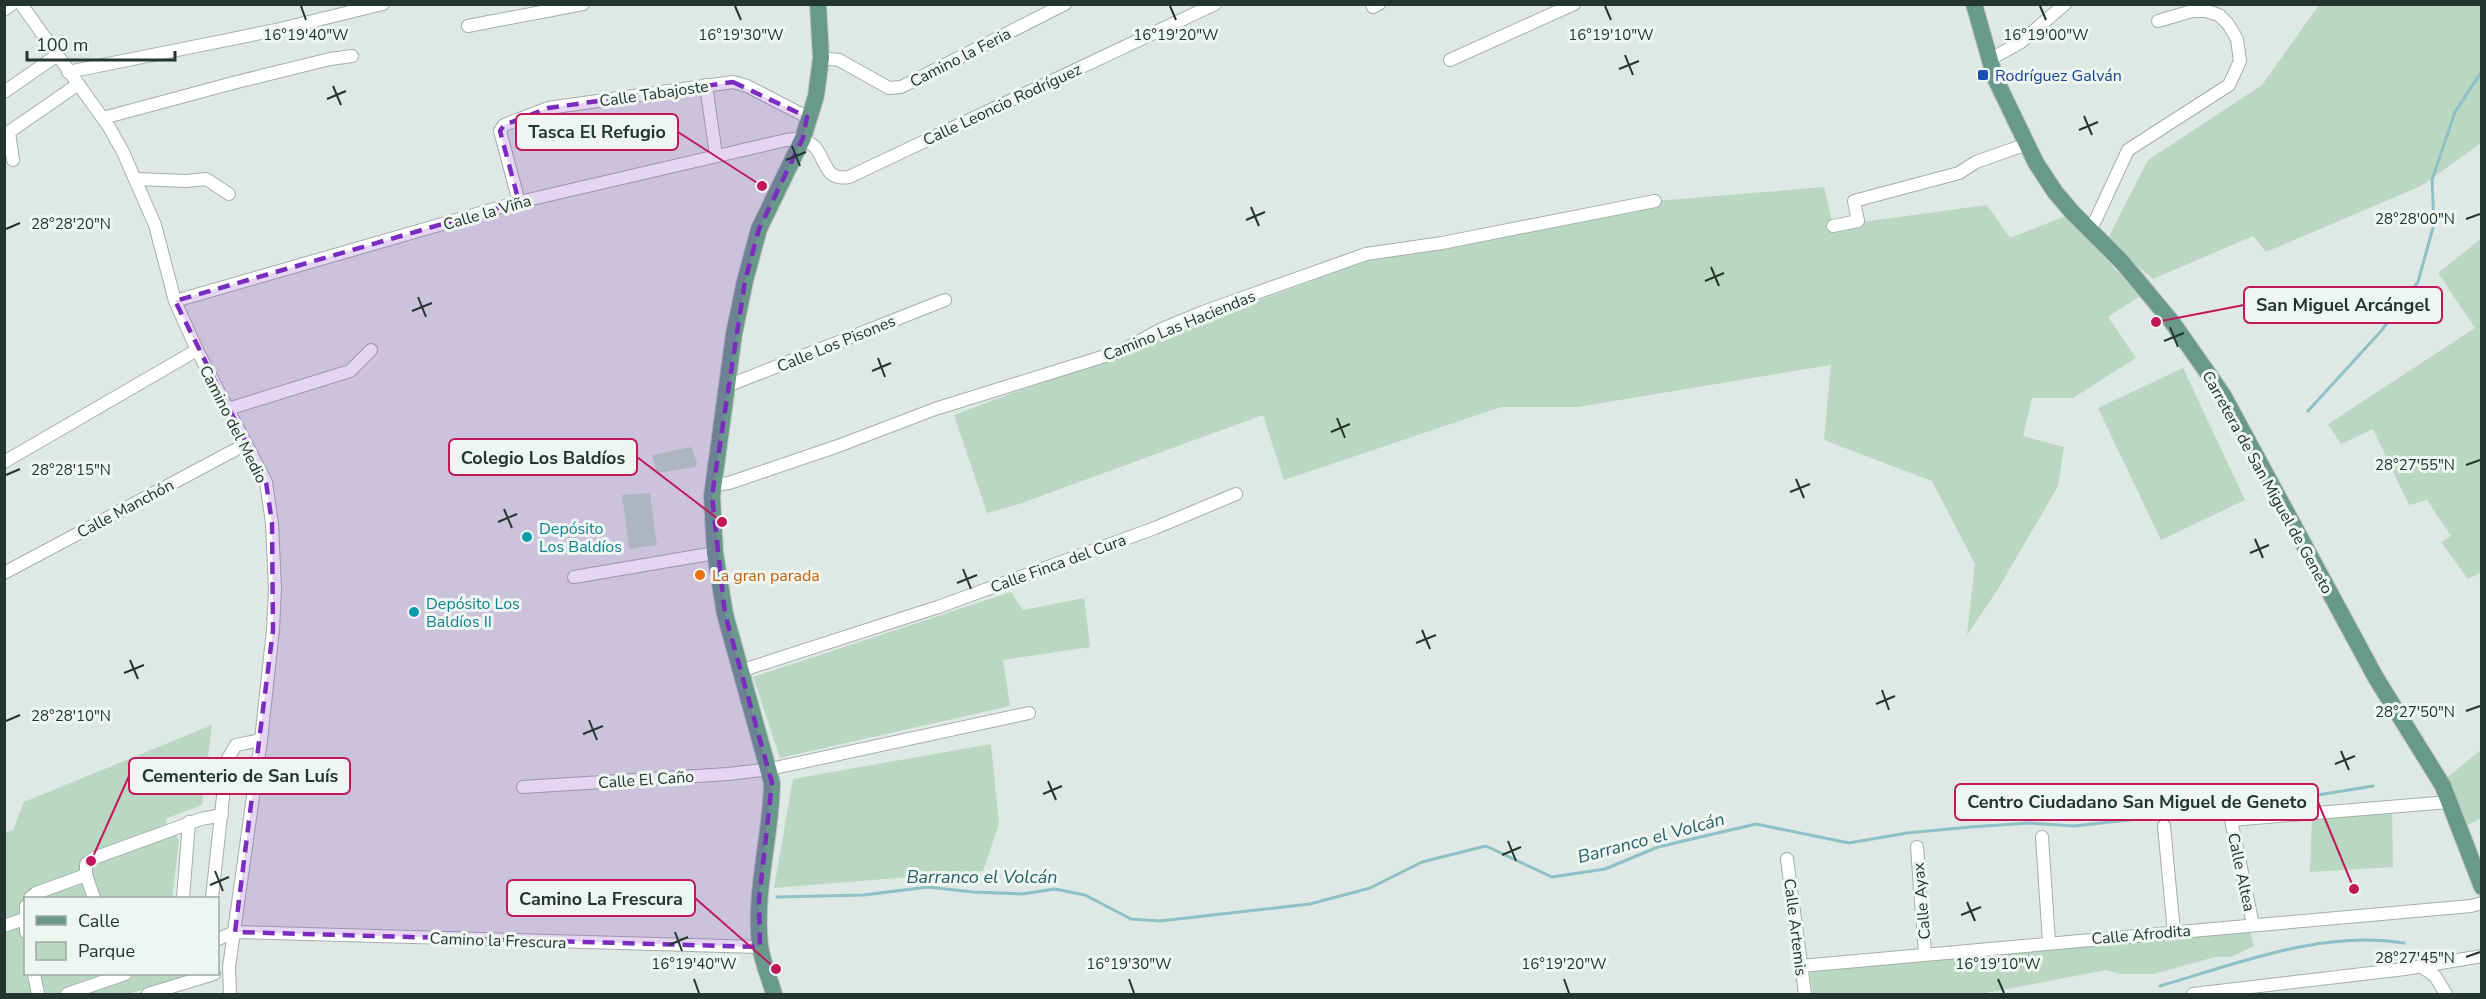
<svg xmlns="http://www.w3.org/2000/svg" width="2486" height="999" viewBox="0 0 2486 999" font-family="'Nunito Sans',sans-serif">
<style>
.green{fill:#bad7c1}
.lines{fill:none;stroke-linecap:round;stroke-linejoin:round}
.stream{stroke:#8dc0c7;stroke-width:3}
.minor-casing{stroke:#a3afaa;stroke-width:14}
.major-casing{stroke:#bdc3c1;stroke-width:18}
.minor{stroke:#fff;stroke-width:12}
.major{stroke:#69998b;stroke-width:16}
.marked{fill:#7b2cbf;fill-opacity:0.2;stroke:#7b2cbf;stroke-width:4.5;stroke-dasharray:12 8;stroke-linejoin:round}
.ticks{fill:none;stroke:#223630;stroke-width:2}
.transit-dot{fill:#1a4fb4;stroke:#eff6f2;stroke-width:2}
.culture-dot{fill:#0f9aa8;stroke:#eff6f2;stroke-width:2}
.food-dot{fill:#e8710a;stroke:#eff6f2;stroke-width:2}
.labels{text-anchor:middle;stroke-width:6;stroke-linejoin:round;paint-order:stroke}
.street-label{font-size:16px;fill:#223630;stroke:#eff6f2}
.transit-label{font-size:16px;fill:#164399;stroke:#eff6f2;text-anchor:start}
.culture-label{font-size:16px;fill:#0d838f;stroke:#eff6f2;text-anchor:start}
.food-label{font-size:16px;fill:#c56008;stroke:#eff6f2;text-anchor:start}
.water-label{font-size:18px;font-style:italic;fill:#24616a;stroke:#eff6f2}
.ticks-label{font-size:15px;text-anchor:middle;fill:#223630;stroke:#eff6f2;stroke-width:6;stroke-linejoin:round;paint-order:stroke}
.leader{fill:none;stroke:#c2185b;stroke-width:2}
.callout-dot{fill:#c2185b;stroke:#eff6f2;stroke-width:2}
.callout{fill:#eff6f2;stroke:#c2185b;stroke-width:2}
.callout-label{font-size:18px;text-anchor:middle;font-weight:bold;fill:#223630}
</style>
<rect width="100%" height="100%" fill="#dfe8e4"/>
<g class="green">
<path d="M2319,5H2481V143L2421,186L2266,252L2253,236L2153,279L2107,240L2148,160L2262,85Z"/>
<path d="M1824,187L1833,226L1987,205L2010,238L2066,216L2140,296L2108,317L2136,358L2073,398H2032L2023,436L2064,447L2058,486L1998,589L1967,635L1975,564L1932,481L1824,440L1831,365L1577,407H1501L1284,480L1263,415L1013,506L987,513L954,415L1365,261L1655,201Z"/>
<path d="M2481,239L2482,572L2468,579L2441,542L2451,536L2427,500L2409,505L2373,429L2341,444L2328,424L2475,328L2438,273Z"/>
<path d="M2183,368L2245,500L2161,540L2098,408Z"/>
<path d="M691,447L697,463L695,467L657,473L652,455Z"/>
<path d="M650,493L657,545L629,549L622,495Z"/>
<path d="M1011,592L1023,610L1084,598L1090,647L1003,660L1010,706L780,758L753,677Z"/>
<path d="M212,725L202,805L165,819L170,833L176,835L179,841L172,898H26V974H183V978L128,994H5V833L13,830L24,802Z"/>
<path d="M991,744L999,824L983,871L774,888L793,779Z"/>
<path d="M2481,750V818L2464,827L2445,779Z"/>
<path d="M2392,806L2393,867L2310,872L2312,816Z"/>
<path d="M2248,931L2251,934L2254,946L2231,957H2215L2154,974H2120L2106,970L1981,994H1813L1810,975L1813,969Z"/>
</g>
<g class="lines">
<g class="stream">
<path d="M2308,411L2382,330L2418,282L2434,224L2432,180L2455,112L2482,71"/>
<path d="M777,897L864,895L928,887L973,892L1022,894L1055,889L1085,895L1131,919L1160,921L1310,904L1370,888L1422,862L1486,846L1552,877L1605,869L1658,847L1756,824L1849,843L1907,833L1970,827L2030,823L2074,826L2138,819L2233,809L2373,786"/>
<path d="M2160,986C2239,963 2321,930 2404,943"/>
</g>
<defs>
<g id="minor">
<path d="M21,4L109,127L123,152L155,225L175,301L197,350L266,482L272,523L275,589L273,630L261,740L229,967L230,994"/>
<path d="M1372,4L1373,7L1379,4"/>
<path d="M4,10L12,4"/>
<path d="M468,26L583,4"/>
<path d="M821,58L839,60L889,88L901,87L1065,4"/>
<path d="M1450,60L1574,4"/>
<path d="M1989,60L2021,42L2065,4"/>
<path d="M68,72L276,30L383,4"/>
<path d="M706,85L716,155"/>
<path d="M4,92L56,56"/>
<path d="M103,118L233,83L330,59L352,56"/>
<path d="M13,160L9,132L77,85"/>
<path d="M135,179L186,181L206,179L229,194"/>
<path d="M519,202L500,131L504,125L548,108L733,82L747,86L807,117"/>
<path d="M1833,226L1858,221L1854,201L1959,173L1976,162L2027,144"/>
<path d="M2090,232L2128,150L2229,85L2240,61L2237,39L2228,24L2219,15L2206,11H2192L2158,21"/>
<path d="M175,301L519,202L786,140L803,138C806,141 812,144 815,147C827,162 825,181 849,177L1215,4"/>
<path d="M727,386L945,300"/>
<path d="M228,409L350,371L371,350"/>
<path d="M4,462L197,350"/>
<path d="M713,485L729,483L838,446L935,409L1121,351L1162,329L1203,312L1366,254L1442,243L1655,201"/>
<path d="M4,573L246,444"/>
<path d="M574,577L715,553"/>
<path d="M740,671L938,607L1155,528L1236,494"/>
<path d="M523,787L728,774L770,769L1029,713"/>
<path d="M2164,826L2174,932"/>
<path d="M2042,837L2049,942"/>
<path d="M1917,847L1925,954"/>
<path d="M1787,859L1805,994"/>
<path d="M86,875L94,898"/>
<path d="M30,898L36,893L86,875V864L94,858L201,819L222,815"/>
<path d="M183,898L189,822"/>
<path d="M212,898L227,760L236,745L261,740"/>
<path d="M26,906V932"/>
<path d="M2253,925L2231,820L2449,802"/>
<path d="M4,926L24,919"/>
<path d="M218,939L235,932L760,947"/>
<path d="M1801,966L2471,906L2482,903"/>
<path d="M2422,967L2435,976L2446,994"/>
<path d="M34,974L38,994"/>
<path d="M67,994L125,974"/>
<path d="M148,994L214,974"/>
<path d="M2193,994L2405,969L2482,956"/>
</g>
<g id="major">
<path d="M1974,4L1995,78L2036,163L2055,192L2073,213L2122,262L2172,322L2223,395L2376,678L2443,786L2482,887"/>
<path d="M774,994C770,979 762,962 760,945C754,891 771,838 772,783L725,614L715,553L712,496L734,334L745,281L759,229L803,138L816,96L821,58L818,4"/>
</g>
</defs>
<use href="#minor" class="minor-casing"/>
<use href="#major" class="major-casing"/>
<use href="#minor" class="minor"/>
<use href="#major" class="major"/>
</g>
<path class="marked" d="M733,82L807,117L803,138L759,229L745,281L712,496L725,614L772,783L759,900L760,947L235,932L273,630L272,523L266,482L175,301L519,202L500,131L504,125L548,108Z"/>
<path class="ticks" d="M301,6L306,20M735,6L741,20M1170,6L1176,20M1605,6L1611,20M2040,6L2046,20M1625,55L1633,75M1619,69L1639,61M333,86L341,105M327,99L346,91M2084,116L2092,135M2079,130L2098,122M792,146L800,166M786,160L806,152M1251,207L1259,226M2466,219L2480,214M1246,220L1265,212M6,229L20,223M1711,267L1719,286M1705,281L1724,273M418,297L426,317M412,311L432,303M2170,327L2178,347M2164,341L2184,333M878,358L885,377M872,371L891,363M1337,418L1345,438M1331,432L1350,424M2466,465L2480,460M6,475L20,469M1796,479L1804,498M1790,492L1810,484M504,509L512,528M498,522L517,514M2255,539L2263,558M2250,553L2269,545M963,569L971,589M957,583L977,575M1422,630L1430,649M1416,643L1436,635M130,660L138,679M124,673L144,665M1882,690L1889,710M1876,704L1895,696M2466,711L2480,706M589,720L597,740M6,721L20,715M583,734L603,726M2341,751L2349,770M2335,764L2355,756M1048,781L1056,800M1043,794L1062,786M1508,841L1516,861M1502,855L1521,847M215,871L223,891M210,885L229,877M1967,902L1975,921M1961,915L1981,907M675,932L682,951M669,945L688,937M2466,957L2480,952M694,979L699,993M1129,979L1134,993M1564,979L1569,993M1998,979L2004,993"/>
<rect class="transit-dot" x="1977" y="69" width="12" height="12" rx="3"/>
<g class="culture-dot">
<circle cx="527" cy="537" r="6"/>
<circle cx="414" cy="612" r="6"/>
</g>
<circle class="food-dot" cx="700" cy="575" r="6"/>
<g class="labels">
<g class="street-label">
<text transform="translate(960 57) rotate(-27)" y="6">Camino la Feria</text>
<text transform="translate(654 93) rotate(-8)" y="6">Calle Tabajoste</text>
<text transform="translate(1002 104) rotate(-25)" y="6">Calle Leoncio Rodríguez</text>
<text transform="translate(487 212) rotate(-16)" y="6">Calle la Viña</text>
<text transform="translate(1179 325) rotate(-22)" y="6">Camino Las Haciendas</text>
<text transform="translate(836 343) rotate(-22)" y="6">Calle Los Pisones</text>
<text transform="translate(234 424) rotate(63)" y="6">Camino del Medio</text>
<text transform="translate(2268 482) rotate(61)" y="6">Carretera de San Miguel de Geneto</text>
<text transform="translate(125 508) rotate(-28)" y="6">Calle Manchón</text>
<text transform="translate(1058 563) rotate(-20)" y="6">Calle Finca del Cura</text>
<text transform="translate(646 779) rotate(-4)" y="6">Calle El Caño</text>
<text transform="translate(2242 872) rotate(78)" y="6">Calle Altea</text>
<text transform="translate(1921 901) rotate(-95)" y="6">Calle Ayax</text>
<text transform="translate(1796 927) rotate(83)" y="6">Calle Artemis</text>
<text transform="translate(2141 934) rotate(-5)" y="6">Calle Afrodita</text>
<text transform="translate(498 940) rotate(2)" y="6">Camino la Frescura</text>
</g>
<g class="transit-label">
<text x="1995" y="81">Rodríguez Galván</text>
</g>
<g class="culture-label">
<text x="539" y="534">Depósito<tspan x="539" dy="18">Los Baldíos</tspan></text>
<text x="426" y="609">Depósito Los<tspan x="426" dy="18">Baldíos II</tspan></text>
</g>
<g class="food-label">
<text x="712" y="581">La gran parada</text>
</g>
<g class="water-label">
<text transform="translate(1651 838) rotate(-15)" y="6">Barranco el Volcán</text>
<text x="982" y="883">Barranco el Volcán</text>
</g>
</g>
<g class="ticks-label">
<text x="306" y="40">16°19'40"W</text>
<text x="741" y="40">16°19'30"W</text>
<text x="1176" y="40">16°19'20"W</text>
<text x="1611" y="40">16°19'10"W</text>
<text x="2046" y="40">16°19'00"W</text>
<text x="2415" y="224">28°28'00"N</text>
<text x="71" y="229">28°28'20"N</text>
<text x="2415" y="470">28°27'55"N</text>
<text x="71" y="475">28°28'15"N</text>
<text x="2415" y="717">28°27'50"N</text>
<text x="71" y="721">28°28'10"N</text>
<text x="2415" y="963">28°27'45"N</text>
<text x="694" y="969">16°19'40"W</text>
<text x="1129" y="969">16°19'30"W</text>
<text x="1564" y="969">16°19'20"W</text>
<text x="1998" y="969">16°19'10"W</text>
</g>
<path class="leader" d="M762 186L678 132M2156 322L2244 305M722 522L637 457M91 861L129 776M2354 889L2318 802M776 969L695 898"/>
<g class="callout-dot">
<circle cx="762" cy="186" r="6"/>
<circle cx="2156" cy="322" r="6"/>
<circle cx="722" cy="522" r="6"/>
<circle cx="91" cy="861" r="6"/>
<circle cx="2354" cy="889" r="6"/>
<circle cx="776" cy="969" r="6"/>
</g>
<g class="callout">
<rect x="516" y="114" width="162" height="36" rx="6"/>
<rect x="2244" y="287" width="198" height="36" rx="6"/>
<rect x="449" y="439" width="188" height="36" rx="6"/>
<rect x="129" y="758" width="221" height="36" rx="6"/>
<rect x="1955" y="784" width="363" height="36" rx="6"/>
<rect x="507" y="880" width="188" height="36" rx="6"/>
</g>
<g class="callout-label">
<text x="597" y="138">Tasca El Refugio</text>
<text x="2343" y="311">San Miguel Arcángel</text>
<text x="543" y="464">Colegio Los Baldíos</text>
<text x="240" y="782">Cementerio de San Luís</text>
<text x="2137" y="808">Centro Ciudadano San Miguel de Geneto</text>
<text x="601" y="905">Camino La Frescura</text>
</g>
<rect width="2486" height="999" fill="none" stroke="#223630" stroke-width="12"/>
<rect x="24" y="897" width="195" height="78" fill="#eff6f2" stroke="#9da9a4" stroke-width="1.5"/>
<rect x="36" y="916" width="30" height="9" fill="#69998b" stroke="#9da9a4" stroke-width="1.5"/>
<text x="78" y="927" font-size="18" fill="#223630">Calle</text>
<rect x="36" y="942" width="30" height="18" fill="#bad7c1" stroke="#9da9a4" stroke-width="1.5"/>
<text x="78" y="957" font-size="18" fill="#223630">Parque</text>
<path d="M27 51v9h148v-9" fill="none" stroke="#223630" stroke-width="3"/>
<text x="36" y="51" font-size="18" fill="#223630" stroke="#eff6f2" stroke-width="4.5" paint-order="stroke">100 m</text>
</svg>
